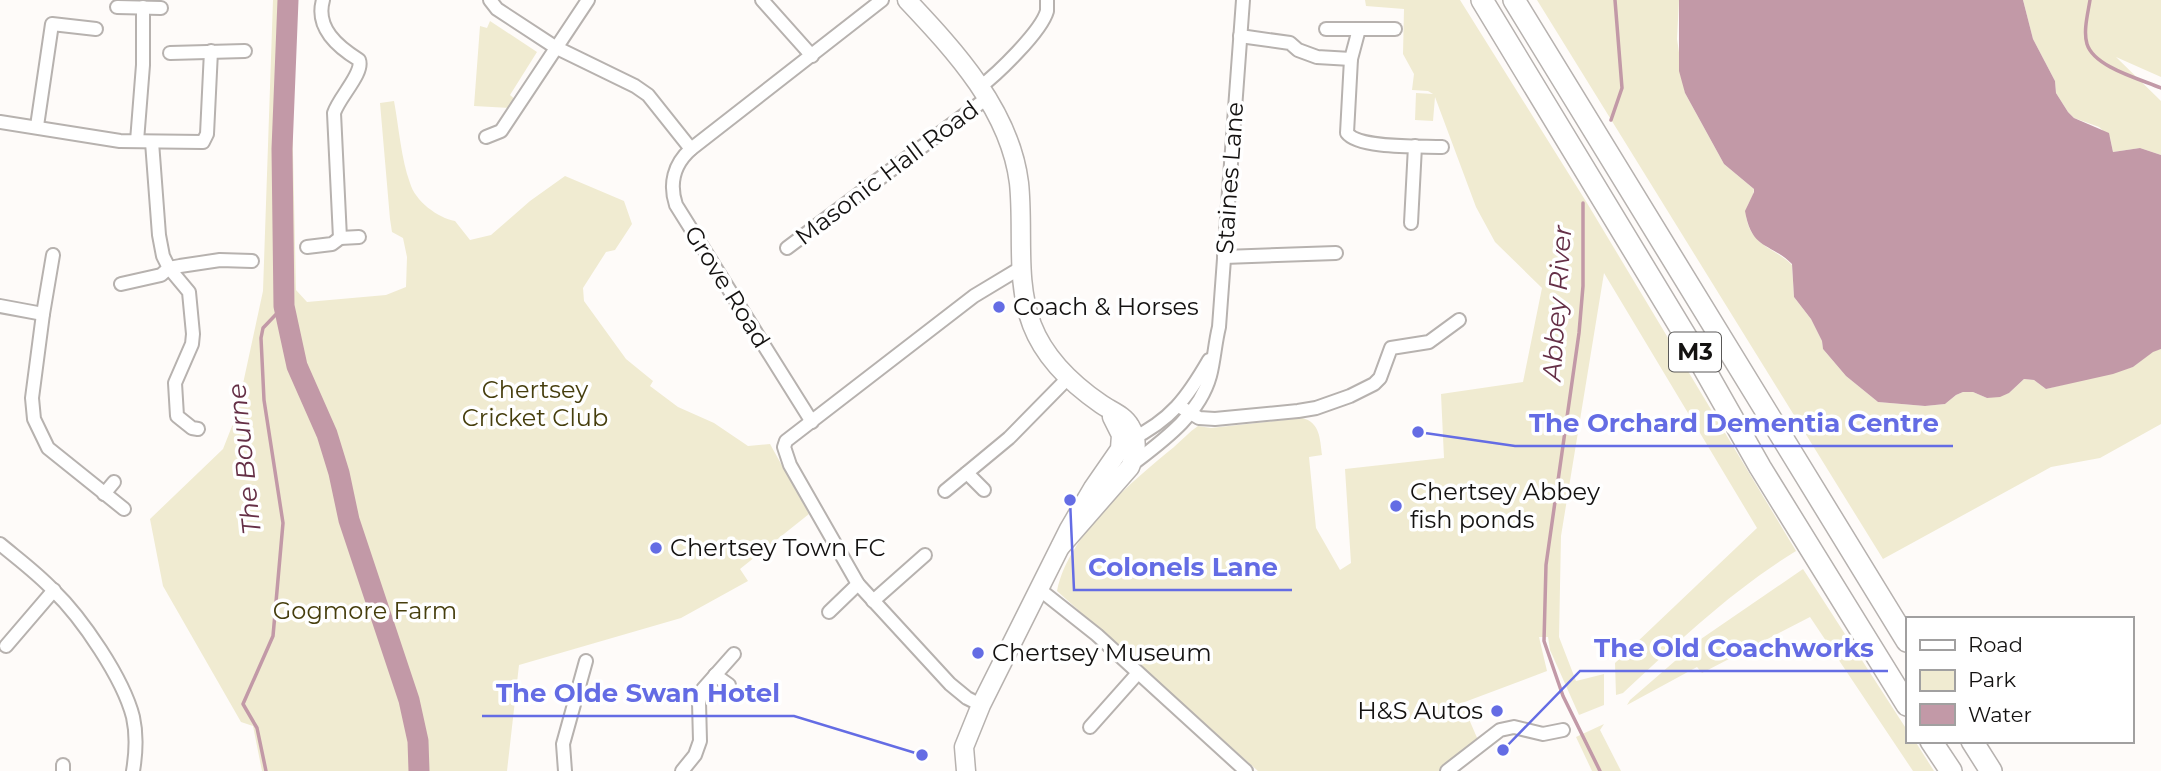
<svg xmlns="http://www.w3.org/2000/svg" width="2161" height="771" viewBox="0 0 2161 771" font-family="Montserrat,sans-serif">
<style>
.green{fill:#f0ebd1}
.water{fill:#c299a7}
.lines{fill:none;stroke-linecap:round;stroke-linejoin:round}
.stream{stroke:#c299a7;stroke-width:3.5}
.river{stroke:#c299a7;stroke-width:21}
.street-casing{stroke:#b7b2af;stroke-width:16}
.secondary-casing{stroke:#b7b2af;stroke-width:21}
.highway-casing{stroke:#b7b2af;stroke-width:24}
.street{stroke:#fff;stroke-width:12}
.secondary{stroke:#fff;stroke-width:18}
.highway{stroke:#fff;stroke-width:21}
.poi-dot{fill:#646ce4;stroke:#fff;stroke-width:2.5}
.labels{text-anchor:middle;stroke-width:7;stroke-linejoin:round;paint-order:stroke}
.shield{fill:#fff;stroke:#5a5958;stroke-width:2}
.shield-label{font-size:23px;font-weight:bold;fill:#141211}
.street-label{font-size:24px;fill:#141211;stroke:#fff}
.poi-label{font-size:24px;fill:#141211;stroke:#fff;text-anchor:start}
.park-label{font-size:24px;fill:#463e0d;stroke:#fff}
.water-label{font-size:26px;font-style:italic;fill:#652f46;stroke:#fff}
.leader{fill:none;stroke:#646ce4;stroke-width:2.5}
.callout-dot{fill:#646ce4;stroke:#fff;stroke-width:2.5}
.callout-label{font-size:26px;text-anchor:middle;font-weight:bold;fill:#646ce4;stroke:#fff;stroke-width:7;stroke-linejoin:round;paint-order:stroke}
</style>
<rect width="100%" height="100%" fill="#fefbf9"/>
<g class="green">
<path d="M273,0H297L292,108L296,290L307,302L386,295L406,287L407,257L403,238L392,232L390,219L380,103L394,101C399,128 401,158 410,183C415,201 438,218 455,221L470,240L491,235L530,201L565,176L624,201L632,224L615,250L606,252L583,288L584,301L626,359L653,381L650,386L678,407L714,423L748,446L770,444L809,514L740,569L748,581L681,618L519,665L507,771H262L253,726L241,722L163,586L150,519L223,449L236,416L263,291Z"/>
<path d="M1365,0H1460L1587,203L1796,551C1732,590 1678,642 1623,693L1616,695L1615,663L1757,528L1604,273L1561,536L1559,637L1576,681L1604,674V705L1579,715L1550,650L1548,637H1539L1547,671L1462,703L1478,740L1439,771H1258L1057,591C1068,535 1132,481 1174,447C1182,440 1189,432 1198,426L1211,428L1302,418C1320,422 1320,439 1322,455L1309,457L1316,528L1340,570L1351,563L1345,469L1444,458L1441,394L1523,382L1542,288L1495,242L1476,207L1435,97L1433,121L1415,120L1416,93L1433,94L1428,91L1412,90L1414,74L1403,54L1404,9L1366,6Z"/>
<path d="M1537,0H1679L1677,39L1685,93L1724,164L1754,189C1754,199 1745,204 1746,215C1750,246 1774,247 1792,265L1794,297L1811,319L1822,341L1823,349L1846,376L1878,402L1925,406L1945,404L1956,395L1963,392H1973L1987,398L2009,393L2024,379L2034,380L2046,389L2133,367L2153,351L2161,349V424L2100,458L2051,467L1883,559Z"/>
<path d="M2023,0H2161V77L2116,57L2161,101V155L2140,148L2113,152L2110,137L2099,127L2074,118L2068,112L2056,93L2055,81L2033,39Z"/>
<path d="M490,21L537,52L510,95L517,101L510,108L474,106L480,26L487,28Z"/>
<path d="M1803,569L1907,730V741H1915L1934,771H1913L1810,617L1702,673L1697,667L1627,705L1630,700L1698,641Z"/>
<path d="M1604,724L1600,730L1621,771H1592L1576,737Z"/>
</g>
<path class="water" d="M1679,0H2023L2033,39L2055,81L2056,93L2068,112L2074,118L2109,133L2113,152L2140,148L2161,155V349L2153,352L2133,367L2113,374L2046,389L2034,380L2024,379L2009,393L2000,397L1987,398L1973,392H1963L1956,395L1945,404L1925,406L1878,402L1846,376L1823,349L1822,341L1811,319L1794,297L1792,264C1770,242 1752,251 1745,211L1754,192V189L1724,164L1685,93L1679,71Z"/>
<g class="lines">
<g class="stream">
<path d="M2090,0C2088,13 2083,31 2087,44C2094,67 2140,79 2161,88"/>
<path d="M1611,120L1622,88L1615,0"/>
<path d="M1583,203V286L1579,333L1546,565L1544,641L1563,696L1600,771"/>
<path d="M266,771L257,728L243,704L273,636L283,523L264,400L261,338L263,328L284,306"/>
</g>
<path class="river" d="M288,0L282,149L284,306L297,366L327,434L339,473L349,520L409,700L418,741L419,771"/>
<defs>
<g id="street">
<path d="M323,0C315,28 338,47 359,60C364,73 339,97 334,113L340,238"/>
<path d="M490,0L497,9L555,47L635,86L648,95L691,149"/>
<path d="M762,0L812,56"/>
<path d="M117,7L161,8"/>
<path d="M1326,29H1395"/>
<path d="M1359,29L1351,59L1347,133C1359,149 1421,146 1442,147"/>
<path d="M1240,36L1290,43L1298,50L1317,57L1351,59"/>
<path d="M170,53L245,51"/>
<path d="M980,87C997,74 1041,32 1047,11C1047,11 1047,1 1047,0"/>
<path d="M0,122L120,141L203,142L207,134L211,51"/>
<path d="M37,126L52,24L96,29"/>
<path d="M486,137L501,131L588,0"/>
<path d="M137,141L143,65V7"/>
<path d="M152,142L159,235L163,256L169,268L189,292L193,334L192,344L175,383L177,416L192,428L198,429"/>
<path d="M1411,223L1415,146"/>
<path d="M307,247L332,244L340,238L359,237"/>
<path d="M787,248L987,98"/>
<path d="M53,255L43,314L32,398L34,419L48,448L124,509"/>
<path d="M1224,257L1336,253"/>
<path d="M121,284L161,275L169,268L180,266L220,260L252,261"/>
<path d="M0,306L43,314"/>
<path d="M1179,406L1199,418L1215,419L1298,411L1316,408L1350,396L1374,384L1380,378L1391,348L1429,342L1459,320"/>
<path d="M812,422L676,205C669,184 674,164 691,149L882,0"/>
<path d="M1130,440C1171,420 1187,398 1209,360"/>
<path d="M1130,466C1161,442 1199,416 1210,376C1214,361 1215,343 1219,327L1243,0"/>
<path d="M967,473L984,490"/>
<path d="M945,491L1009,438L1068,378"/>
<path d="M104,494L114,482"/>
<path d="M0,544C18,559 37,573 53,590C82,618 123,678 133,717C137,735 136,753 133,771"/>
<path d="M1039,589L1097,635L1246,771"/>
<path d="M873,601L925,555"/>
<path d="M829,612L858,584"/>
<path d="M6,646L54,590"/>
<path d="M715,675L729,685"/>
<path d="M981,705L967,698L950,684L858,584L790,465L784,447L786,441L974,296L1022,267"/>
<path d="M1090,727L1138,673"/>
<path d="M63,771V765"/>
<path d="M565,771L563,744L586,661"/>
<path d="M682,771L695,755L700,741L699,702L703,689L734,654"/>
<path d="M1447,771L1500,730L1514,727L1543,734L1563,730"/>
</g>
<g id="secondary">
<path d="M907,0C955,51 1010,110 1019,183C1024,230 1015,281 1032,325C1045,359 1072,384 1101,404C1111,411 1124,415 1130,426C1139,441 1136,452 1130,467L1061,546"/>
<path d="M966,771L964,747L981,705L1069,529L1093,488L1120,449L1121,435L1112,417"/>
</g>
<g id="highway">
<path d="M1482,0L1688,340L1760,467L1907,705"/>
<path d="M1514,0L1907,641"/>
<path d="M1931,741L1951,771"/>
<path d="M1972,741L1991,771"/>
</g>
</defs>
<use href="#street" class="street-casing"/>
<use href="#secondary" class="secondary-casing"/>
<use href="#highway" class="highway-casing"/>
<use href="#street" class="street"/>
<use href="#secondary" class="secondary"/>
<use href="#highway" class="highway"/>
</g>
<g class="poi-dot">
<circle cx="999" cy="307" r="7"/>
<circle cx="1396" cy="506" r="7"/>
<circle cx="656" cy="548" r="7"/>
<circle cx="978" cy="653" r="7"/>
<circle cx="1497" cy="711" r="7"/>
</g>
<g class="labels">
<rect class="shield" x="1669" y="332.5" width="52" height="39" rx="5"/>
<g class="shield-label">
<text x="1695" y="360">M3</text>
</g>
<g class="street-label">
<text transform="translate(887 173) rotate(-37)" y="8">Masonic Hall Road</text>
<text transform="translate(1230 178) rotate(-86)" y="8">Staines Lane</text>
<text transform="translate(727 287) rotate(58)" y="8">Grove Road</text>
</g>
<g class="poi-label">
<text x="1013" y="315">Coach &amp; Horses</text>
<text x="1410" y="500">Chertsey Abbey<tspan x="1410" dy="28">fish ponds</tspan></text>
<text x="670" y="556">Chertsey Town FC</text>
<text x="992" y="661">Chertsey Museum</text>
<text x="1483" y="719" text-anchor="end">H&amp;S Autos</text>
</g>
<g class="park-label">
<text x="535" y="398">Chertsey<tspan x="535" dy="28">Cricket Club</tspan></text>
<text x="365" y="619">Gogmore Farm</text>
</g>
<g class="water-label">
<text transform="translate(1557 303) rotate(-86)" y="9">Abbey River</text>
<text transform="translate(244 459) rotate(-96)" y="9">The Bourne</text>
</g>
</g>
<path class="leader" d="M1418 432L1515 446H1953M1070 500L1074 590H1292M1503 750L1580 671H1888M922 755L794 716H482"/>
<g class="callout-dot">
<circle cx="1418" cy="432" r="7"/>
<circle cx="1070" cy="500" r="7"/>
<circle cx="1503" cy="750" r="7"/>
<circle cx="922" cy="755" r="7"/>
</g>
<g class="callout-label">
<text x="1734" y="432">The Orchard Dementia Centre</text>
<text x="1183" y="576">Colonels Lane</text>
<text x="1734" y="657">The Old Coachworks</text>
<text x="638" y="702">The Olde Swan Hotel</text>
</g>
<rect x="1906" y="617" width="228" height="126" fill="#ffffff" stroke="#a1a0a0" stroke-width="2"/>
<rect x="1920" y="640" width="35" height="10" fill="#ffffff" stroke="#a1a0a0" stroke-width="2"/>
<text x="1968" y="652" font-size="21" fill="#141211">Road</text>
<rect x="1920" y="670" width="35" height="21" fill="#f0ebd1" stroke="#a1a0a0" stroke-width="2"/>
<text x="1968" y="687" font-size="21" fill="#141211">Park</text>
<rect x="1920" y="704" width="35" height="21" fill="#c299a7" stroke="#a1a0a0" stroke-width="2"/>
<text x="1968" y="722" font-size="21" fill="#141211">Water</text>
</svg>
